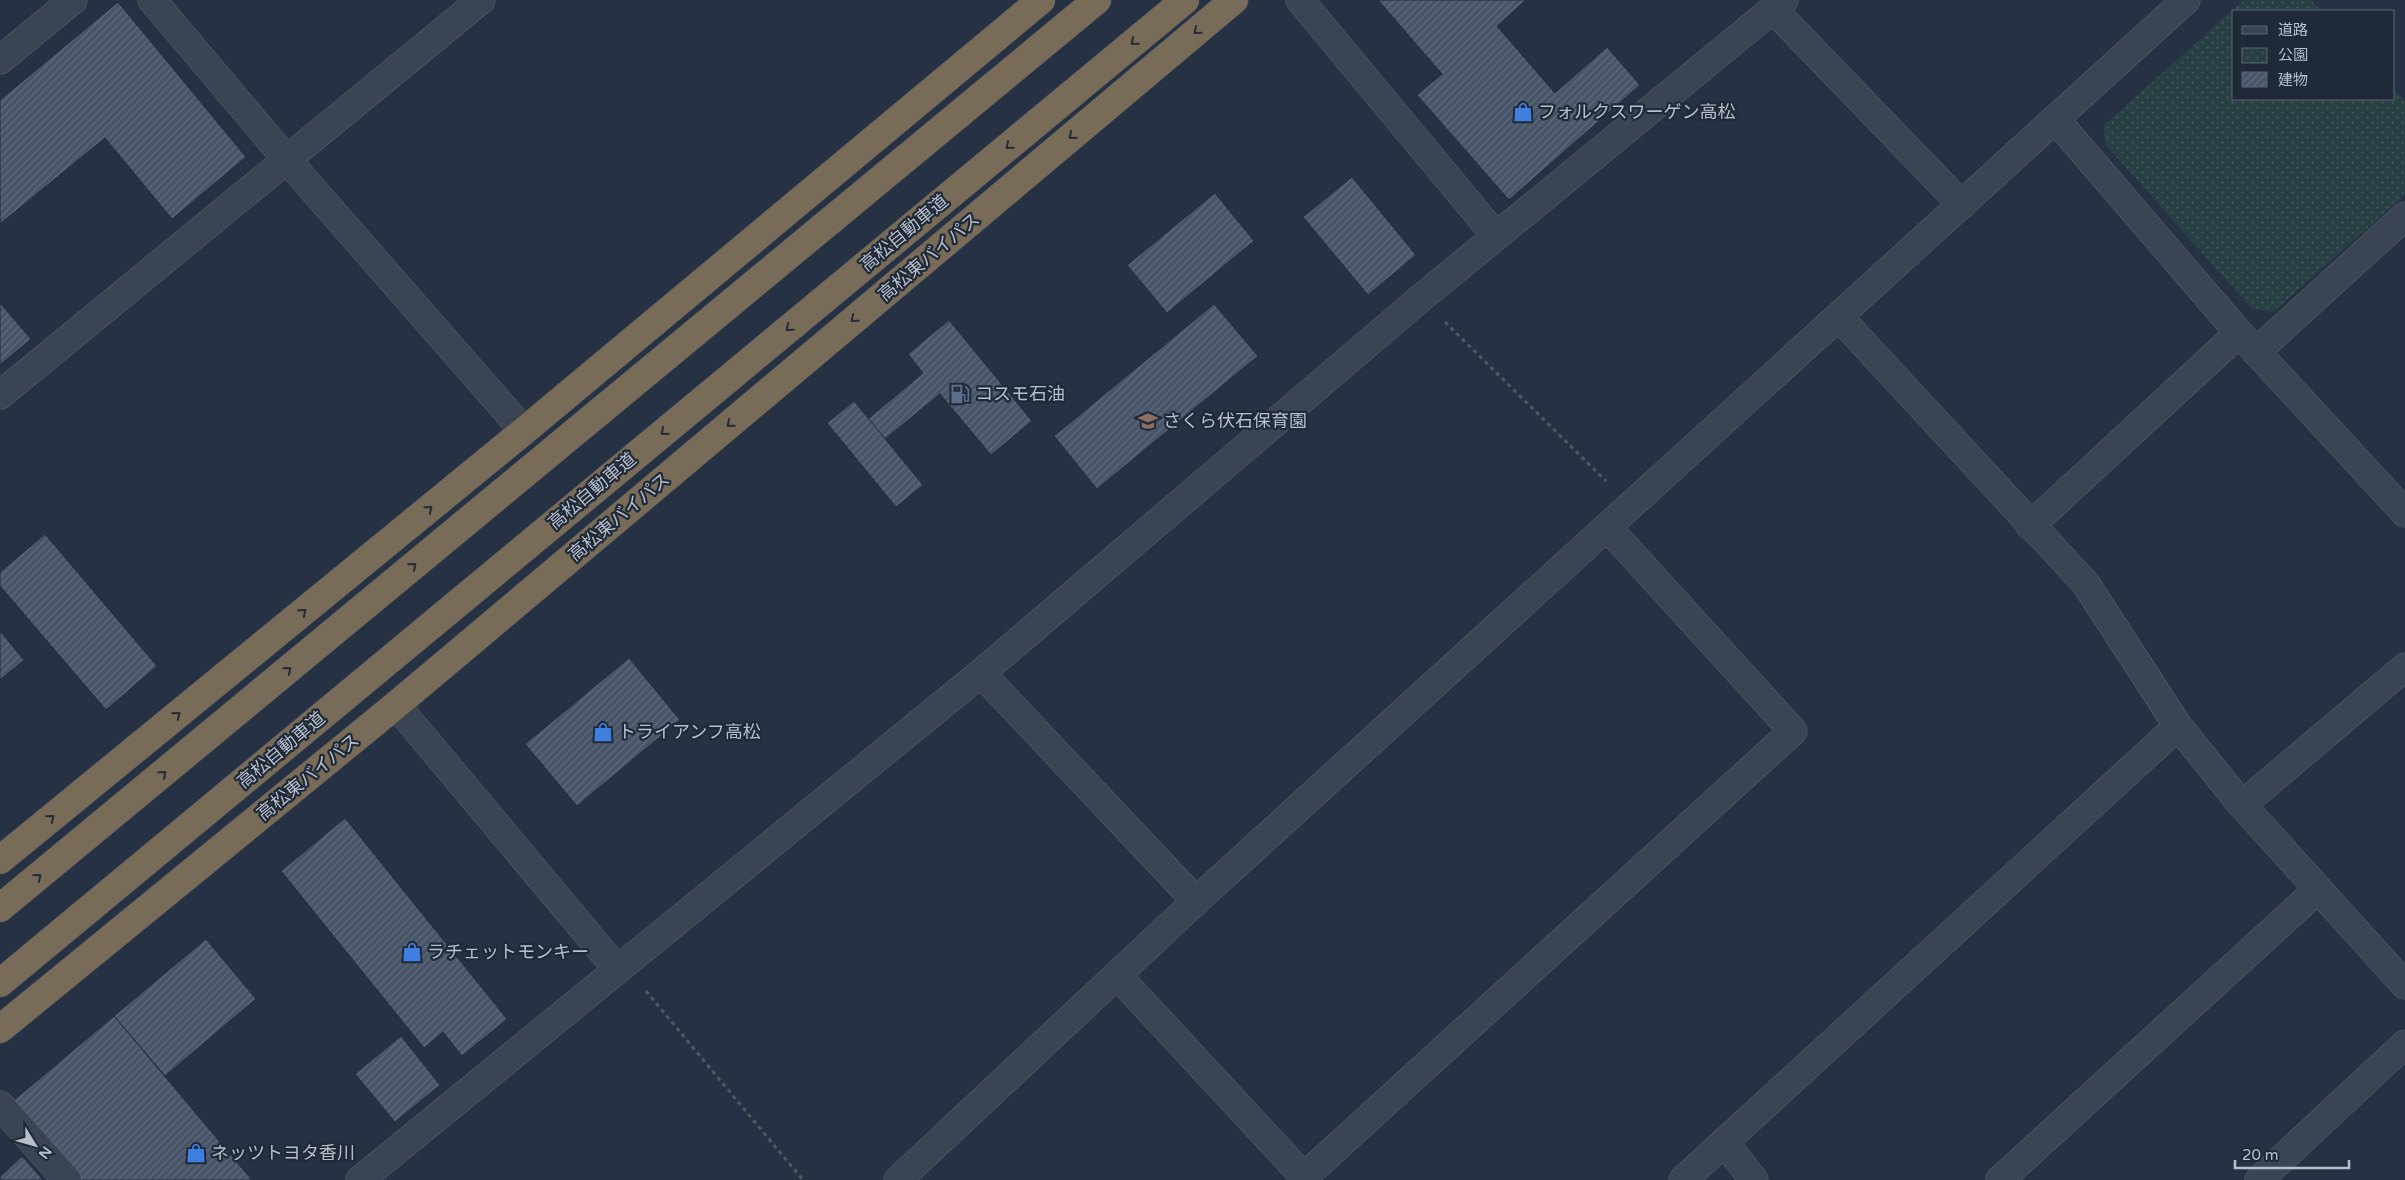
<svg xmlns="http://www.w3.org/2000/svg" width="2405" height="1180" viewBox="0 0 2405 1180" font-family="'Varela Round','Noto Sans JP',sans-serif">
<style>
.park{fill:url(#park-dots)}
.building{fill:url(#building-hatch);stroke:#212b3a}
.lines{fill:none;stroke-linecap:round;stroke-linejoin:round}
.minor-casing{stroke:#596270;stroke-width:29}
.highway-casing{stroke:#454f5d;stroke-width:29}
.path{stroke:#475d60;stroke-width:3;stroke-dasharray:4 4;stroke-linecap:butt}
.minor{stroke:#3b4452;stroke-width:28}
.highway{stroke:#786c58;stroke-width:28}
.oneway{stroke:#232c3a}
.labels{text-anchor:middle;stroke-width:4.5;stroke-linejoin:round;paint-order:stroke}
.poi-label{font-size:18px;fill:#b8bfcc;stroke:#1f2938;text-anchor:start}
.street-label{font-size:18px;fill:#b8bfcc;stroke:#1f2938}
</style>
<defs>
<pattern id="park-dots" width="8" height="8" patternUnits="userSpaceOnUse" patternTransform="scale(1.25)"><rect width="8" height="8" fill="#284044"/><path d="M2 2h.1M6 6h.1" fill="none" stroke="#455a5e" stroke-width="1.8" stroke-linecap="round"/></pattern>
<pattern id="building-hatch" width="6" height="6" patternUnits="userSpaceOnUse" patternTransform="scale(1.25)"><rect width="6" height="6" fill="#485467"/><path d="M-1 1l2-2M0 6l6-6M5 7l2-2" fill="none" stroke="#606b7c"/></pattern>
</defs>
<rect width="100%" height="100%" fill="#263243"/>
<path class="park" d="M2244,0H2311L2322,11H2234V99H2394V89L2405,101V195L2273,312L2252,309L2105,144L2104,125Z"/>
<g class="building">
<path d="M1378,0H1526L1497,26L1555,93L1607,47L1640,85L1509,200L1417,95L1442,74Z"/>
<path d="M118,2L246,157L172,219L105,138L0,224V100Z"/>
<path d="M1352,177L1416,255L1368,295L1303,217Z"/>
<path d="M1215,193L1254,241L1167,313L1127,265Z"/>
<path d="M0,303L31,339L0,365Z"/>
<path d="M1214,304L1258,356L1097,489L1054,436Z"/>
<path d="M949,320L1032,421L991,455L940,394L885,439L868,419L923,373L908,354Z"/>
<path d="M854,401L923,485L896,507L827,423Z"/>
<path d="M45,534L157,666L106,710L0,586V572Z"/>
<path d="M0,631L24,660L0,680Z"/>
<path d="M629,658L680,720L577,806L525,744Z"/>
<path d="M345,818L507,1019L462,1056L443,1032L424,1048L281,871Z"/>
<path d="M206,939L256,999L165,1076L114,1016Z"/>
<path d="M114,1016L252,1180H80L13,1101Z"/>
<path d="M401,1036L440,1085L395,1122L355,1074Z"/>
<path d="M22,1156L43,1180H0V1177Z"/>
</g>
<g class="lines">
<defs>
<g id="minor">
<path d="M152,0L288,161L524,431"/>
<path d="M1300,0L1496,236"/>
<path d="M1773,9L1962,205"/>
<path d="M0,60L73,0"/>
<path d="M2056,120L2239,333L2405,513"/>
<path d="M1839,317L2086,584L2178,726L2242,805L2405,985"/>
<path d="M2256,352L2405,216"/>
<path d="M0,395L481,0"/>
<path d="M2030,526L2239,333"/>
<path d="M981,673L1196,901"/>
<path d="M396,705L617,969"/>
<path d="M2242,805L2405,667"/>
<path d="M1117,975L1307,1180"/>
<path d="M0,1105L67,1180"/>
<path d="M1724,1142L1754,1180"/>
<path d="M1304,1177L1793,731L1608,528"/>
<path d="M360,1180L981,673L1421,298L1784,0"/>
<path d="M898,1180L1196,901L2186,0"/>
<path d="M1683,1180L2178,726"/>
<path d="M2000,1180L2317,890"/>
<path d="M2259,1180L2405,1044"/>
</g>
<g id="highway">
<path d="M0,860L524,431L1041,0"/>
<path d="M0,908L1097,0"/>
<path d="M0,983L1185,0"/>
<path d="M0,1029L396,705L1234,0"/>
</g>
</defs>
<use href="#minor" class="minor-casing"/>
<use href="#highway" class="highway-casing"/>
<g class="path">
<path d="M1445,322L1606,481"/>
<path d="M646,991L803,1180"/>
</g>
<use href="#minor" class="minor"/>
<use href="#highway" class="highway"/>
</g>
<defs><path id="oneway-chevron" d="M-2-3.5L2.5 0L-2 3.5" fill="none" stroke-width="1.6" stroke-linecap="round" stroke-linejoin="round" transform="scale(1.25)"/></defs>
<g class="oneway">
<use href="#oneway-chevron" transform="translate(1197 31) rotate(140)"/>
<use href="#oneway-chevron" transform="translate(1134 42) rotate(140)"/>
<use href="#oneway-chevron" transform="translate(1072 136) rotate(140)"/>
<use href="#oneway-chevron" transform="translate(1009 146) rotate(140)"/>
<use href="#oneway-chevron" transform="translate(854 319) rotate(140)"/>
<use href="#oneway-chevron" transform="translate(789 328) rotate(140)"/>
<use href="#oneway-chevron" transform="translate(730 424) rotate(140)"/>
<use href="#oneway-chevron" transform="translate(664 432) rotate(140)"/>
<use href="#oneway-chevron" transform="translate(429 509) rotate(-39)"/>
<use href="#oneway-chevron" transform="translate(413 566) rotate(-40)"/>
<use href="#oneway-chevron" transform="translate(303 612) rotate(-39)"/>
<use href="#oneway-chevron" transform="translate(288 670) rotate(-40)"/>
<use href="#oneway-chevron" transform="translate(177 715) rotate(-39)"/>
<use href="#oneway-chevron" transform="translate(163 774) rotate(-40)"/>
<use href="#oneway-chevron" transform="translate(51 818) rotate(-39)"/>
<use href="#oneway-chevron" transform="translate(38 877) rotate(-40)"/>
</g>
<defs>
<symbol id="shop-bare" viewBox="-9 -9 18 18"><path d="M-5-2.5h2.3a2.7 3.5 0 0 1 5.4 0H5L5.5 6h-11ZM-1.5-2.5h3a1.5 2.3 0 0 0-3 0Z" fill="#3f7fe0" stroke="#1f2938" stroke-width="2.5" paint-order="stroke"/></symbol>
<symbol id="fuel-bare" viewBox="-9 -9 18 18"><path d="M-5.5-6h7V0h2V4h1.3V-2.5L3-4.5l.8-.8L6-3V5H2.5V1h-1V6h-7ZM-4.2-4.7v3.2H.2V-4.7Z" fill="#5c6f8a" stroke="#1f2938" stroke-width="2.5" paint-order="stroke"/></symbol>
<symbol id="school-bare" viewBox="-9 -9 18 18"><path d="M0-5L7-2L0 1L-7-2ZM-4 1L0 2.5L4 1V4Q0 6-4 4Z" fill="#8d6e63" stroke="#1f2938" stroke-width="2.5" paint-order="stroke"/></symbol>
</defs>
<g fill-rule="evenodd">
<use href="#shop-bare" x="1509" y="98" width="28" height="28"/>
<use href="#fuel-bare" x="946" y="380" width="28" height="28"/>
<use href="#school-bare" x="1134" y="407" width="28" height="28"/>
<use href="#shop-bare" x="589" y="718" width="28" height="28"/>
<use href="#shop-bare" x="398" y="938" width="28" height="28"/>
<use href="#shop-bare" x="182" y="1139" width="28" height="28"/>
</g>
<g class="labels">
<g class="poi-label">
<text x="1538" y="118">フォルクスワーゲン高松</text>
<text x="975" y="400">コスモ石油</text>
<text x="1163" y="427">さくら伏石保育園</text>
<text x="618" y="738">トライアンフ高松</text>
<text x="427" y="958">ラチェットモンキー</text>
<text x="211" y="1159">ネッツトヨタ香川</text>
</g>
<g class="street-label">
<text transform="translate(904 233) rotate(-40)" y="6">高松自動車道</text>
<text transform="translate(929 257) rotate(-40)" y="6">高松東バイパス</text>
<text transform="translate(592 491) rotate(-40)" y="6">高松自動車道</text>
<text transform="translate(619 517) rotate(-40)" y="6">高松東バイパス</text>
<text transform="translate(281 750) rotate(-40)" y="6">高松自動車道</text>
<text transform="translate(308 777) rotate(-39)" y="6">高松東バイパス</text>
</g>
</g>
<rect x="2232" y="10" width="162" height="90" fill="#1f2938" stroke="#5c6573"/>
<rect x="2242" y="26" width="25" height="8" fill="#3b4452" stroke="#5c6573"/>
<text x="2278" y="35" font-size="15" fill="#b8bfcc">道路</text>
<rect x="2242" y="48" width="25" height="15" fill="url(#park-dots)" stroke="#5c6573"/>
<text x="2278" y="60" font-size="15" fill="#b8bfcc">公園</text>
<rect x="2242" y="72" width="25" height="15" fill="url(#building-hatch)" stroke="#5c6573"/>
<text x="2278" y="85" font-size="15" fill="#b8bfcc">建物</text>
<g transform="translate(35 1145) rotate(127)" stroke="#1f2938" stroke-width="4" paint-order="stroke">
<path d="M0-4L9 19L0 12L-9 19Z" fill="#b8bfcc"/>
<text y="-8" font-size="14" font-weight="bold" text-anchor="middle" fill="#b8bfcc">N</text>
</g>
<path d="M2235 1160v8h114v-8" fill="none" stroke="#b8bfcc" stroke-width="2.5"/>
<text x="2242" y="1160" font-size="15" fill="#b8bfcc" stroke="#1f2938" stroke-width="4" paint-order="stroke">20 m</text>
</svg>
